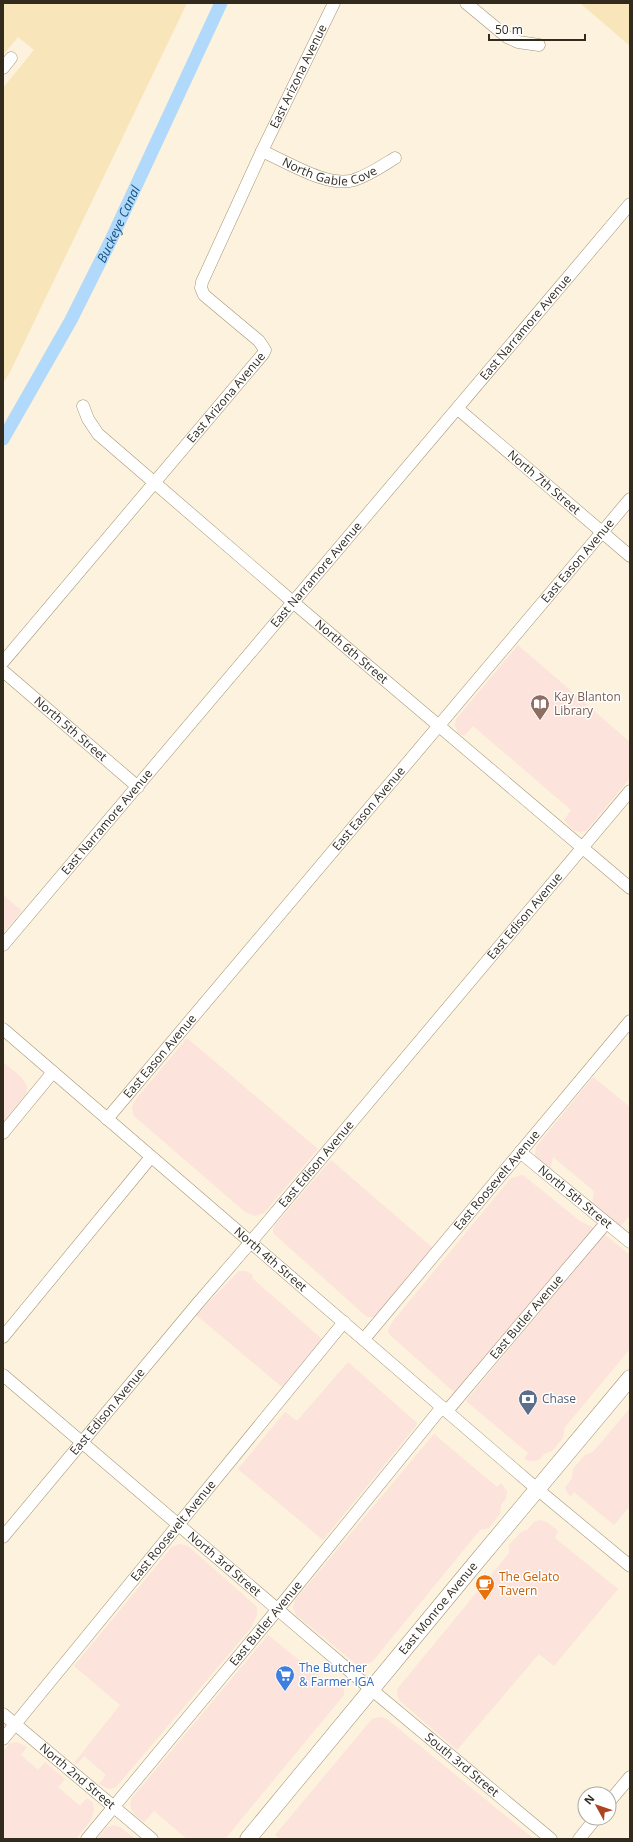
<svg xmlns="http://www.w3.org/2000/svg" width="633" height="1842" viewBox="0 0 633 1842" font-family="'Open Sans',sans-serif">
<style>
.commercial{fill:#fce3db}
.built{fill:#f9e5ba}
.lines{fill:none;stroke-linecap:round;stroke-linejoin:round}
.canal{stroke:#b1d9fc;stroke-width:13}
.minor-casing{stroke:#a39372;stroke-width:13}
.major-casing{stroke:#a39372;stroke-width:17}
.minor{stroke:#fff;stroke-width:12}
.major{stroke:#fff;stroke-width:16}
.labels{text-anchor:middle;stroke-width:3;stroke-linejoin:round;paint-order:stroke}
.street-label{font-size:12px;fill:#312a1d;stroke:#fff}
.education-label{font-size:12px;fill:#785e54;stroke:#fff;text-anchor:start}
.service-label{font-size:12px;fill:#4e5e75;stroke:#fff;text-anchor:start}
.food-label{font-size:12px;fill:#c56008;stroke:#fff;text-anchor:start}
.shop-label{font-size:12px;fill:#366cbe;stroke:#fff;text-anchor:start}
.water-label{font-size:13px;font-style:italic;fill:#12507b;stroke:#fff}
</style>
<rect width="100%" height="100%" fill="#fcf2dd"/>
<g class="commercial">
<path d="M518,645L630,742V778L586,831L579,832L573,830L564,820L571,810L473,726L464,736L458,733L455,725L456,719Z"/>
<path d="M3,895L22,911L3,933Z"/>
<path d="M187,1038L318,1149L264,1213L255,1216L245,1212L134,1116L132,1107L136,1099Z"/>
<path d="M3,1062L21,1077L27,1086L26,1094L3,1122Z"/>
<path d="M593,1077L630,1107V1218L628,1217L620,1227L592,1206L594,1191L553,1157L550,1171L539,1161L535,1155L536,1147Z"/>
<path d="M331,1160L434,1249L375,1317H367L274,1234L273,1230L274,1226Z"/>
<path d="M523,1175L580,1221L594,1228L455,1393L389,1334L388,1330L393,1321L511,1178Z"/>
<path d="M604,1234L630,1255V1349L565,1427L563,1438L552,1451L544,1454L539,1460L534,1461H528L524,1458L528,1453L466,1401Z"/>
<path d="M239,1271H246L253,1275L252,1278L322,1339L282,1387L196,1315Z"/>
<path d="M348,1362L417,1423L416,1426L323,1540L238,1469L285,1412L297,1421Z"/>
<path d="M630,1408V1506L614,1525L574,1492L570,1497L565,1488L572,1478L573,1469L585,1455L593,1452Z"/>
<path d="M434,1434L497,1487L501,1483L507,1491L506,1498L501,1505L500,1514L489,1528L480,1530L372,1662L364,1665L356,1664L296,1615L293,1607L295,1600Z"/>
<path d="M540,1520L547,1522L558,1531L555,1538L618,1589L554,1666L539,1654L457,1750L400,1701L397,1694L398,1688L509,1553V1545L521,1532L527,1530L534,1522Z"/>
<path d="M180,1544L188,1546L257,1607V1615L251,1628L116,1787L109,1789L99,1784L106,1775L84,1756L77,1764L74,1763L120,1705L74,1666L172,1547Z"/>
<path d="M268,1635L334,1688L340,1681L344,1685V1695L225,1839H187L154,1811L144,1822L135,1815L131,1809L130,1804L132,1798Z"/>
<path d="M379,1717L387,1719L534,1839H280L275,1835L372,1719Z"/>
<path d="M17,1742L27,1747L21,1755L38,1770L45,1762L65,1779L58,1787L80,1806L87,1798L93,1803L94,1811L91,1820L76,1839H3V1752L10,1743Z"/>
<path d="M114,1825L120,1827L135,1839H97L106,1828Z"/>
</g>
<g class="built">
<path d="M3,3H187L10,372L3,383V88L34,50L18,37L3,55Z"/>
<path d="M580,3H630V46Z"/>
</g>
<g class="lines">
<path class="canal" id="s1" d="M3,439L71,320L110,242L221,3"/>
<defs>
<g id="minor">
<path d="M466,3L507,37L518,42L539,45"/>
<path d="M3,68L11,58"/>
<path id="s2" d="M262,151C287,162 328,188 354,180C369,175 382,166 395,158"/>
<path id="s3" d="M83,406L88,419L98,434L294,603L630,888"/>
<path id="s4" d="M458,409L630,556"/>
<path id="s5" d="M3,662L263,354L265,350L259,341L204,295L201,288L202,282L262,151L334,3"/>
<path id="s6" d="M3,671L138,787"/>
<path id="s7" d="M3,945L630,204"/>
<path id="s8" d="M3,1029L537,1489L630,1566"/>
<path id="s9" d="M107,1119L630,499"/>
<path d="M3,1133L53,1072"/>
<path id="s10" d="M520,1152L630,1242"/>
<path d="M3,1337L151,1157"/>
<path id="s11" d="M364,1339L630,1021"/>
<path id="s12" d="M3,1375L372,1690L551,1839"/>
<path id="s13" d="M447,1411L606,1223"/>
<path id="s14" d="M3,1537L198,1303L250,1243L630,791"/>
<path id="s15" d="M3,1714L152,1839"/>
<path id="s16" d="M3,1739L344,1322"/>
<path d="M609,1802L630,1777"/>
<path id="s17" d="M87,1839L278,1609L442,1407"/>
<path d="M579,1839L596,1818"/>
</g>
<g id="major">
<path id="s18" d="M248,1839L469,1571L630,1378"/>
</g>
</defs>
<use href="#minor" class="minor-casing"/>
<use href="#major" class="major-casing"/>
<use href="#minor" class="minor"/>
<use href="#major" class="major"/>
</g>
<defs>
<symbol id="library-pin" viewBox="-11 -11 22 30"><path d="M0 17L-7.5 6A9.5 9.5 0 1 1 7.5 6Z" fill="#8d6e63" stroke="#fff"/><path d="M-6-4Q-3-5.5-.7-3.5V5Q-3 3-6 4ZM6-4Q3-5.5 .7-3.5V5Q3 3 6 4Z" fill="#fff"/></symbol>
<symbol id="bank-pin" viewBox="-11 -11 22 30"><path d="M0 17L-7.5 6A9.5 9.5 0 1 1 7.5 6Z" fill="#5c6f8a" stroke="#fff"/><path d="M-6-4H6V4H-6ZM0-2.3a2.3 2.3 0 1 0 0 4.6a2.3 2.3 0 1 0 0-4.6Z" fill="#fff"/></symbol>
<symbol id="cafe-pin" viewBox="-11 -11 22 30"><path d="M0 17L-7.5 6A9.5 9.5 0 1 1 7.5 6Z" fill="#e8710a" stroke="#fff"/><path d="M-5.5-4.5H6V0H3Q3 3.5 0 3.5H-2.5Q-5.5 3.5-5.5 0ZM3-3.2v2h1.7v-2ZM-6 4.5H4V6H-6Z" fill="#fff"/></symbol>
<symbol id="supermarket-pin" viewBox="-11 -11 22 30"><path d="M0 17L-7.5 6A9.5 9.5 0 1 1 7.5 6Z" fill="#3f7fe0" stroke="#fff"/><path d="M-6-5.5h2.5l.6 2H6L4.5 2H-2.5L-4.4-4H-6ZM-1.5 3.2a1.3 1.3 0 1 0 .1 0ZM3 3.2a1.3 1.3 0 1 0 .1 0Z" fill="#fff"/></symbol>
</defs>
<g fill-rule="evenodd">
<use href="#library-pin" x="529" y="693" width="22" height="30"/>
<use href="#bank-pin" x="517" y="1388" width="22" height="30"/>
<use href="#cafe-pin" x="474" y="1573" width="22" height="30"/>
<use href="#supermarket-pin" x="274" y="1664" width="22" height="30"/>
</g>
<g class="labels">
<g class="street-label">
<text dy="4" stroke="none"><textPath href="#s5" startOffset="731">East Arizona Avenue</textPath></text>
<text dy="4" stroke="none"><textPath href="#s2" startOffset="73">North Gable Cove</textPath></text>
<text dy="4" stroke="none"><textPath href="#s7" startOffset="809">East Narramore Avenue</textPath></text>
<text dy="4" stroke="none"><textPath href="#s5" startOffset="346">East Arizona Avenue</textPath></text>
<text dy="4" stroke="none"><textPath href="#s4" startOffset="113">North 7th Street</textPath></text>
<text dy="4" stroke="none"><textPath href="#s9" startOffset="730">East Eason Avenue</textPath></text>
<text dy="4" stroke="none"><textPath href="#s7" startOffset="485">East Narramore Avenue</textPath></text>
<text dy="4" stroke="none"><textPath href="#s3" startOffset="366">North 6th Street</textPath></text>
<text dy="4" stroke="none"><textPath href="#s6" startOffset="89">North 5th Street</textPath></text>
<text dy="4" stroke="none"><textPath href="#s9" startOffset="406">East Eason Avenue</textPath></text>
<text dy="4" stroke="none"><textPath href="#s7" startOffset="161">East Narramore Avenue</textPath></text>
<text dy="4" stroke="none"><textPath href="#s14" startOffset="811">East Edison Avenue</textPath></text>
<text dy="4" stroke="none"><textPath href="#s9" startOffset="82">East Eason Avenue</textPath></text>
<text dy="4" stroke="none"><textPath href="#s14" startOffset="487">East Edison Avenue</textPath></text>
<text dy="4" stroke="none"><textPath href="#s11" startOffset="207">East Roosevelt Avenue</textPath></text>
<text dy="4" stroke="none"><textPath href="#s10" startOffset="71">North 5th Street</textPath></text>
<text dy="4" stroke="none"><textPath href="#s8" startOffset="353">North 4th Street</textPath></text>
<text dy="4" stroke="none"><textPath href="#s13" startOffset="123">East Butler Avenue</textPath></text>
<text dy="4" stroke="none"><textPath href="#s14" startOffset="163">East Edison Avenue</textPath></text>
<text dy="4" stroke="none"><textPath href="#s16" startOffset="269">East Roosevelt Avenue</textPath></text>
<text dy="4" stroke="none"><textPath href="#s12" startOffset="291">North 3rd Street</textPath></text>
<text dy="4" stroke="none"><textPath href="#s18" startOffset="299">East Monroe Avenue</textPath></text>
<text dy="4" stroke="none"><textPath href="#s17" startOffset="280">East Butler Avenue</textPath></text>
<text dy="4" stroke="none"><textPath href="#s12" startOffset="602">South 3rd Street</textPath></text>
<text dy="4" stroke="none"><textPath href="#s15" startOffset="97">North 2nd Street</textPath></text>
</g>
<g class="education-label">
<text x="554" y="701">Kay Blanton<tspan x="554" dy="14">Library</tspan></text>
</g>
<g class="service-label">
<text x="542" y="1403">Chase</text>
</g>
<g class="food-label">
<text x="499" y="1581">The Gelato<tspan x="499" dy="14">Tavern</tspan></text>
</g>
<g class="shop-label">
<text x="299" y="1672">The Butcher<tspan x="299" dy="14">&amp; Farmer IGA</tspan></text>
</g>
<g class="water-label">
<text dy="5" stroke="none"><textPath href="#s1" startOffset="244">Buckeye Canal</textPath></text>
</g>
</g>
<rect width="633" height="1842" fill="none" stroke="#312a1d" stroke-width="8"/>
<g transform="translate(597 1806) rotate(310)"><circle r="19" fill="#ffffff" stroke="#adaaa5"/>
<path d="M0-3L7 15L0 10L-7 15Z" fill="#ac4423"/>
<text y="-6" font-size="11" font-weight="bold" text-anchor="middle" fill="#312a1d">N</text>
</g>
<path d="M489 34v6h96v-6" fill="none" stroke="#312a1d" stroke-width="2"/>
<text x="495" y="34" font-size="12" fill="#312a1d" stroke="#ffffff" stroke-width="3" paint-order="stroke">50 m</text>
</svg>
